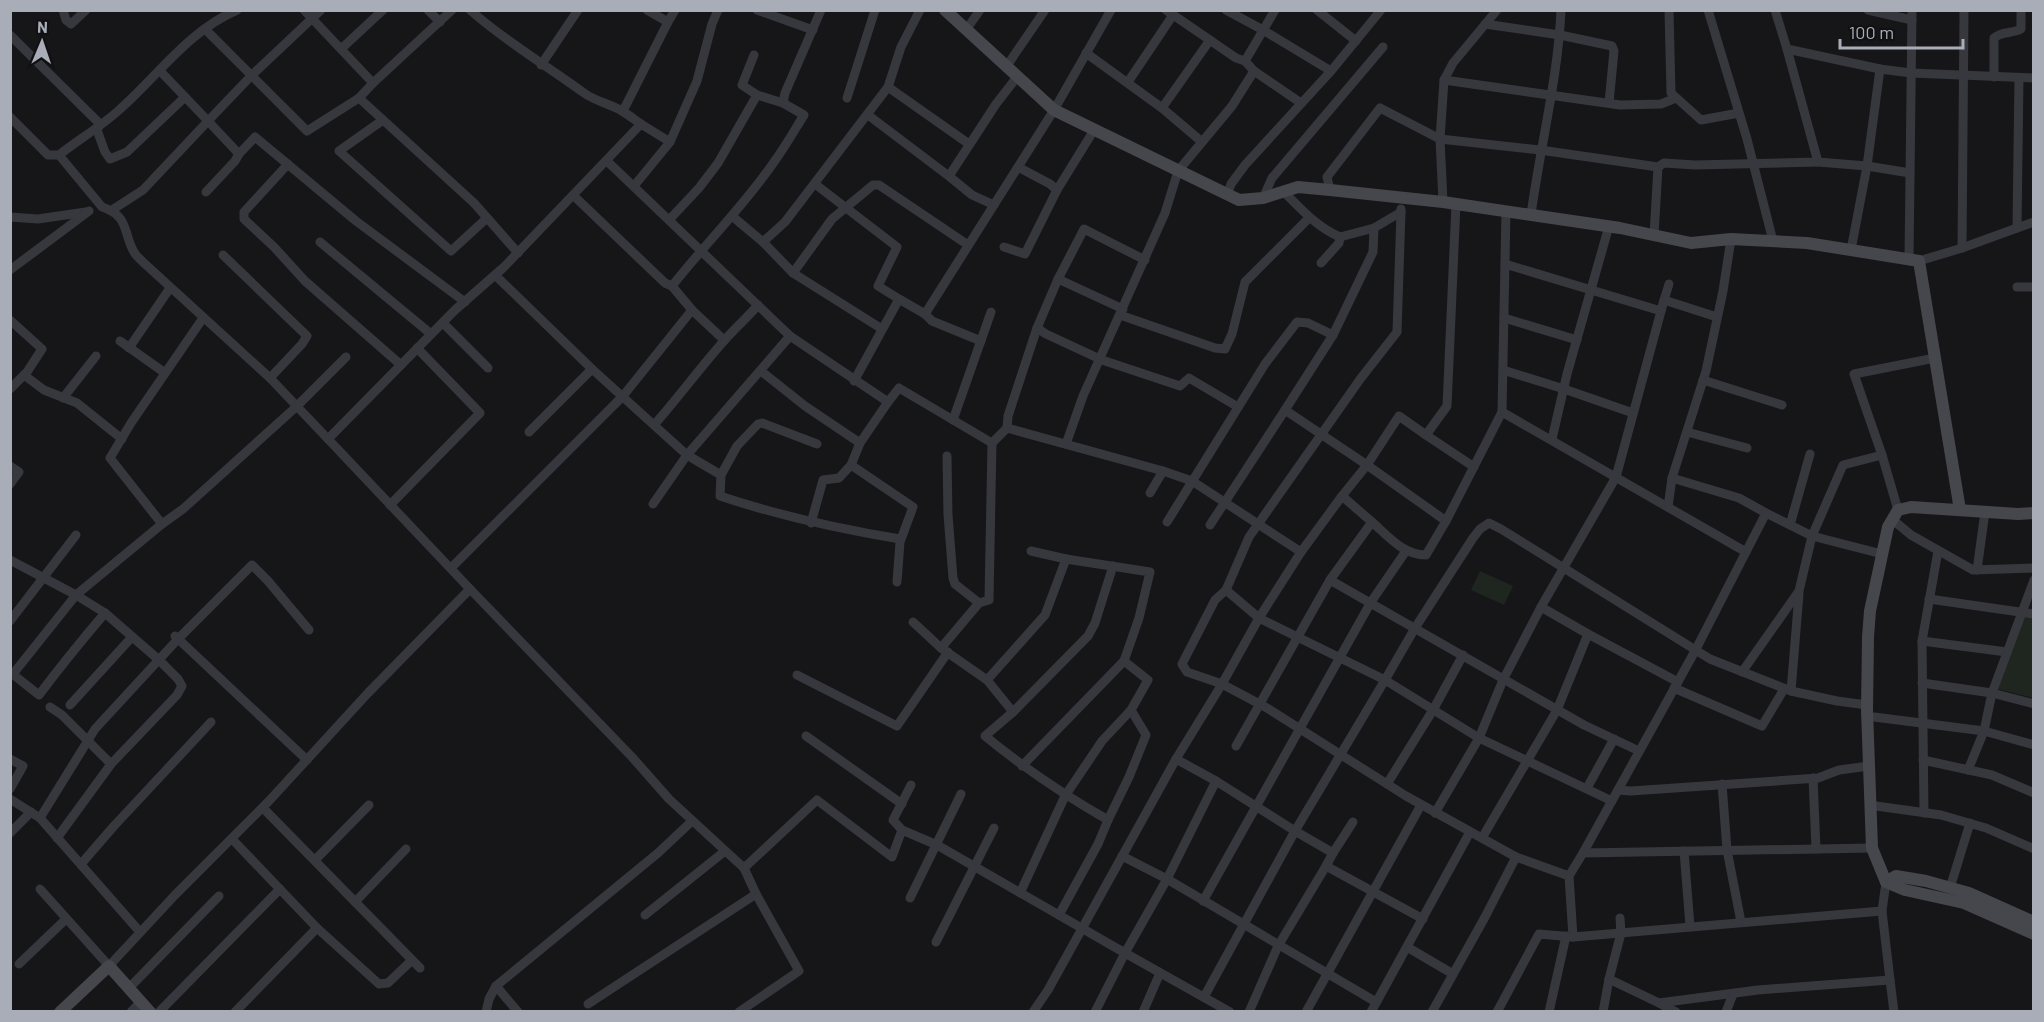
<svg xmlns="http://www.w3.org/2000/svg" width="2044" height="1022" viewBox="0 0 2044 1022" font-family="Barlow,sans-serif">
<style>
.green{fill:#1e261f}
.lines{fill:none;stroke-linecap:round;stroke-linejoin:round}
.street{stroke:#37383d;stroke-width:9}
.secondary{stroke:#45474d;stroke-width:12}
</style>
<rect width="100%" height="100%" fill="#161618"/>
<g class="green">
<path d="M1480,571L1513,586L1504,605L1471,590Z"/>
<path d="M2025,614L2033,618V698L1998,689Z"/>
</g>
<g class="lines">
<g class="street">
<path d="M63,10L66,20L71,24L86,10"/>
<path d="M304,10L373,83L359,98L474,203L518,253"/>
<path d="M321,10L251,76L208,121L239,154L255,137L356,221L465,302"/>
<path d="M428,10L440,22"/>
<path d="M470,10C506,42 546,65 584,93C595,101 610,104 622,111C629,115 635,120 641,124"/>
<path d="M647,10L668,22"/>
<path d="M757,10L813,30"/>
<path d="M1166,10L1236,58L1245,61"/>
<path d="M1226,10L1263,30L1331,71"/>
<path d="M1317,10L1356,41"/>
<path d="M1669,10L1671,93L1701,120L1739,113"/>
<path d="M1708,10L1747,139L1773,241"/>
<path d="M1775,10L1787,49L1880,69L1911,73L2034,78"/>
<path d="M1868,10L1912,20"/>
<path d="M1485,24L1560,35L1612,46L1614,51L1609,103"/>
<path d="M205,29L307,131L359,98"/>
<path d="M966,30L980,10"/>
<path d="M10,35L100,124L97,130L105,152L110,159L127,152L185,97"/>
<path d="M341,49L383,10"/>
<path d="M1086,53L1162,108L1202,142"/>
<path d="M541,65L578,10"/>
<path d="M1006,67L1045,10"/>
<path d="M1254,71L1301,103"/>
<path d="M1994,77V38C2002,31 2011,34 2021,29V10"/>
<path d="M1444,80L1453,63L1497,10"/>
<path d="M1128,82L1173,15"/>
<path d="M373,83L452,10"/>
<path d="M888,87L969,144"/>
<path d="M847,98L875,10"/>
<path d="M783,103L785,93L821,10"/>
<path d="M1162,108L1210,40"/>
<path d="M623,111L668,22L675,10"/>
<path d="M868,115L950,177"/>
<path d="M10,117L48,155H59C78,140 100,127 118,111C157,77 188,31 237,10"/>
<path d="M383,120L339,151L451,251L487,218"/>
<path d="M59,155L102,207C130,216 123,234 134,252C136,256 141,260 144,263L270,378L328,439"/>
<path d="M607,161L790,336L888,402L899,388L992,443L1007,428L1163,471"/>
<path d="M1818,162L1867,166L1910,173"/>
<path d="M288,164L244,212V219L274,247L305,281L401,365"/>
<path d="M1018,167L1050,184L1057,190"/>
<path d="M815,184L897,247L878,286L899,299"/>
<path d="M634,186L670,142"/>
<path d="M1330,190L1327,177L1380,108L1440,139L1540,150L1658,167L1664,163L1695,165L1818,162L1787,49"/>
<path d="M206,192L235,161L239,154"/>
<path d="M1284,192C1302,210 1317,227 1340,237L1374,228"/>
<path d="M1227,195L1231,184L1245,165L1331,71L1381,10"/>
<path d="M574,196L665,283L672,286L692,310L724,340"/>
<path d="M1263,198L1272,178L1383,47"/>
<path d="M1443,202L1440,139L1444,80L1620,105L1661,104L1676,98"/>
<path d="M1456,204L1447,406L1426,435L1474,467"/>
<path d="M994,205L972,195L950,177L951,173L996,104L1017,77"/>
<path d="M1401,209V212L1374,228L1373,252L1333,335L1285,410L1367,465L1446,521L1502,412"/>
<path d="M112,210L143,190L208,121L163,74"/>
<path d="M1506,211L1502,412L1746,552"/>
<path d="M1401,212L1397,332L1361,378L1249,537L1226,590L1215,600L1182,664L1187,672L1222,684L1259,618L1385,680L1415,628L1473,538L1480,529L1489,523L1501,529L1710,659L1791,691L1837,701L1867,705"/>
<path d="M1531,215C1540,147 1558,79 1561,10"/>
<path d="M732,216L763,242L793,273L882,329"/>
<path d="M10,217L38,219L86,212"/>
<path d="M669,220L699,188L718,163L757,95"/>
<path d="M2017,228L2034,222"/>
<path d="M1654,235L1658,167"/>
<path d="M1731,239L1723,291L1706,371L1672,478L1739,498L1766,513"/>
<path d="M320,242L431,334"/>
<path d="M763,242L785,222L888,87L901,47L920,10"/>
<path d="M1004,247L1025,254L1057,190L1094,130"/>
<path d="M1962,248L2017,228L2019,78"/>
<path d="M1851,250L1867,166L1880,69"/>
<path d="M223,255L307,336L302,344L270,378"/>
<path d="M1909,259L1912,10"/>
<path d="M1919,261L1962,248L1964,10"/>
<path d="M1321,263L1339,243L1340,237"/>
<path d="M1505,264L1661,311"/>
<path d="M10,270L89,211"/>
<path d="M793,273L832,219L873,185H879L968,245"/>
<path d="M495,275L592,369L687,455L721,475L720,496C780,516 839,529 900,539"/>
<path d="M1058,279L1123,309"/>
<path d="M672,286C705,244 744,206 774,162C785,147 794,131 804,115L783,103L757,95L742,85L754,55"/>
<path d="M2017,287H2034"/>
<path d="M1664,300L1669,284"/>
<path d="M925,314L932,321L981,341"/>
<path d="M1120,315L1215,348L1225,349L1232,334L1245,282L1309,218"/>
<path d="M1504,318L1577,340"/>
<path d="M10,320L42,349L27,372L10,389"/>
<path d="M443,323L488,368"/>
<path d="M1037,328L1046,334L1102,360L1180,386L1189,378L1238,407"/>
<path d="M120,341L165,373"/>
<path d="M129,348L170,288"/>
<path d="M1503,370L1564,389L1633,413"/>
<path d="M761,371L805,406L860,443"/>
<path d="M24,375L44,390L77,403L122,439"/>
<path d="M1703,380L1782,405"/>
<path d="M854,381L899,299L925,314L1054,110L1111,10"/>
<path d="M63,398L96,356"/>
<path d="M953,420L991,312"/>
<path d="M654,425C678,398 699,369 723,342C734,329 747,318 758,305"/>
<path d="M1007,428L1008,416L1037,328L1058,279L1084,229L1145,260"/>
<path d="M529,432L592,369"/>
<path d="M1687,432L1747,448"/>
<path d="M1552,439L1567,374L1609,226"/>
<path d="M992,443L989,600L979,603L941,648L987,680L1045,615L1066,559L1150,572L1139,618L1124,661L1148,680L1131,710L1146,735L1129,777L1108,820"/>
<path d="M1066,444L1083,396L1165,213L1178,171L1232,106L1254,71L1245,61L1275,10"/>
<path d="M1882,455L1898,510"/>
<path d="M947,456L948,515L953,578L955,584L979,603"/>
<path d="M851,465L913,507L900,542L897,582"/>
<path d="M10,466L19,472L10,484"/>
<path d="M721,475L737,446L758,424L762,423L817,444"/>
<path d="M1150,493L1163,471L1192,481L1301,552L1342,496"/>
<path d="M653,504L687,455L790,336"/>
<path d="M390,505L480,413L417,348"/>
<path d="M1668,507L1672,478"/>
<path d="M1893,520L1911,535L1973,570L2034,568"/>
<path d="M1167,522L1265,364L1297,322L1308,323L1333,335"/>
<path d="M1372,522C1388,536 1403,555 1426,555L1446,521"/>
<path d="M811,523L823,480L839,478L851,465L860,443L888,402"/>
<path d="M162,524L110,458L131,423L203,318"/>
<path d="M1210,525L1285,410"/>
<path d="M1790,525L1810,454"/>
<path d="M1031,551L1066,559"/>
<path d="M10,560L76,595L105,613L159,660L178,679L182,686L177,695L111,764L57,838"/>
<path d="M451,568L623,396L692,310"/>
<path d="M1977,570L1985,512"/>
<path d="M1330,580L1372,522L1342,496L1367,465L1399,416L1426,435"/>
<path d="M470,589L632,757L669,799L744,868L817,800L892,857L902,830L937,845L1125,953L1095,1012"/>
<path d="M1226,590L1259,618L1301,552"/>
<path d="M1929,599L2034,614"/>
<path d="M1541,607L1616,477L1664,300L1717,317"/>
<path d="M10,621L76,535"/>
<path d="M913,622L941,648"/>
<path d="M175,636L307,760"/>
<path d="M1922,641L2007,652"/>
<path d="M10,672L39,695C60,667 82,640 105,613"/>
<path d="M1742,672L1799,591L1812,536L1843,465L1882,455L1854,374L1935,358"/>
<path d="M13,674L76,595L162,524L183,509L296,407L346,357"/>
<path d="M797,675L897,726L948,652"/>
<path d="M987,680L1013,712L985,736C1024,768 1064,795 1108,820L1098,844L1059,915"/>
<path d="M1922,683L1992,693L2034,704"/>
<path d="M1674,688L1762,726L1784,689"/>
<path d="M1791,691L1799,594"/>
<path d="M70,705L132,637"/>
<path d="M50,707L62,715L111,764"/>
<path d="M1013,712L1088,636L1095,623L1113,566"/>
<path d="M1874,717L1984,731L2034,745"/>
<path d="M806,736L902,804"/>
<path d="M1236,746L1330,580L1584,725L1639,751"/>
<path d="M10,759L23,766L10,789"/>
<path d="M1923,760L1992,775L2034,793"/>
<path d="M1022,766L1124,661"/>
<path d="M1968,770L1984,731L1992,693L2034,580"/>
<path d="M1813,778L1816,849"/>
<path d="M1216,781L1176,759L1222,684L1267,708L1406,796L1516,857"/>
<path d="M1387,784L1433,710L1463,655"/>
<path d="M1722,784L1727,850L1741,922"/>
<path d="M1587,788L1614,739"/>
<path d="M1618,790L1631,791L1818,778L1839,770L1869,766"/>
<path d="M10,799L40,818L140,932"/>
<path d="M1876,806L1941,815L1986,828L2034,849"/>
<path d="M263,808L420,968"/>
<path d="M1435,813L1479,738L1503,680L1541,607L1588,634"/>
<path d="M1924,813L1922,641L1938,551"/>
<path d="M40,818L95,729L178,639L252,565L268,581L309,630"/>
<path d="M902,830L893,820L911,785"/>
<path d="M10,833L31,812"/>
<path d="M1482,838L1557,710L1588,634L1678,682"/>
<path d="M232,839L317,928L235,1012"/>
<path d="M1684,851L1690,926"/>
<path d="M1333,853L1353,822"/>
<path d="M1583,853L1695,651L1766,513L1812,536L1882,554"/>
<path d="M1122,856L1167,879L1376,1002"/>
<path d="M315,860L369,805"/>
<path d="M81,864L114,826L211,722"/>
<path d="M1569,876L1573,937L1882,911L1886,882"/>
<path d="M1950,888L1970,823"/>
<path d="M40,889L109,966L175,895L269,801L368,693L470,589L328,439L455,310L504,267L641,124L670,142L697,81L712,24L718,10"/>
<path d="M1020,893L1065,796L1102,741L1131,710"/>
<path d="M910,898L961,794"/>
<path d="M1203,901L1371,602L1406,551"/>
<path d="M355,902L406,849"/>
<path d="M645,915L725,851"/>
<path d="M1620,918L1621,933L1609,979L1659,1003L1758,990L1890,980L1882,911"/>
<path d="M317,928L379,984L388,983L412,960"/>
<path d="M936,942L994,828"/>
<path d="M1407,947L1453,974"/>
<path d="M19,964L66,919"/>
<path d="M1890,980L1894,1012"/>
<path d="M496,986L518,1012"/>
<path d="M130,987L219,896"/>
<path d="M1204,997L1295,831L1333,853L1326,866L1423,919"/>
<path d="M1659,1003L1676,1012"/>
<path d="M588,1004L756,894L744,868"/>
<path d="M131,1012L141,1001"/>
<path d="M159,1012L280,889"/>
<path d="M486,1012L489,999L496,986L658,853L692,821"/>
<path d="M739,1012L799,971L756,894"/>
<path d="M1033,1012L1048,990L1176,759"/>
<path d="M1143,1012L1160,973"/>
<path d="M1230,1012L1125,953L1167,879L1216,781L1295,831L1385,680L1479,738L1612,801"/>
<path d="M1249,1012L1278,946L1326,866"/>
<path d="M1306,1012L1421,805"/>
<path d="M1371,1012L1470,832"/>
<path d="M1432,1012L1485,917L1516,857L1569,876L1583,853L1872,848"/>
<path d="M1497,1012L1539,934L1573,937"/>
<path d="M1549,1012L1566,936"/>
<path d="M1603,1012L1609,979"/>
<path d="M1726,1012L1733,994"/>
</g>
<g class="secondary">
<path d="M945,10L1054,110L1239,200L1263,198L1298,187L1330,190L1443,202L1620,228L1691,243L1731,239L1807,243L1919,261L1960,510"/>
<path d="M2034,513L2018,514L1911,507L1898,510L1888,527L1870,611L1868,637L1867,710L1872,848L1886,882L1905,890L1964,903L2034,934"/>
<path d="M1886,882L1896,876L1926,881L1969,893L2034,922"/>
<path d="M60,1012L109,966L150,1012"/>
</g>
</g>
<rect width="2044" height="1022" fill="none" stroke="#a8adb8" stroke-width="24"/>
<g transform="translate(42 42) rotate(2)" stroke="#111113" stroke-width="4.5" paint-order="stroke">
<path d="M0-4.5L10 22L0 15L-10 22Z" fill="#a8adb8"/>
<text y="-9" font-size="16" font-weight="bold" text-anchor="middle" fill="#a8adb8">N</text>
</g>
<path d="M1840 39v9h123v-9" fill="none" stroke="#a8adb8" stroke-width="3"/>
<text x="1849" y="39" font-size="18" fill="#a8adb8" stroke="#111113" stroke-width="4.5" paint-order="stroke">100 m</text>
</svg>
